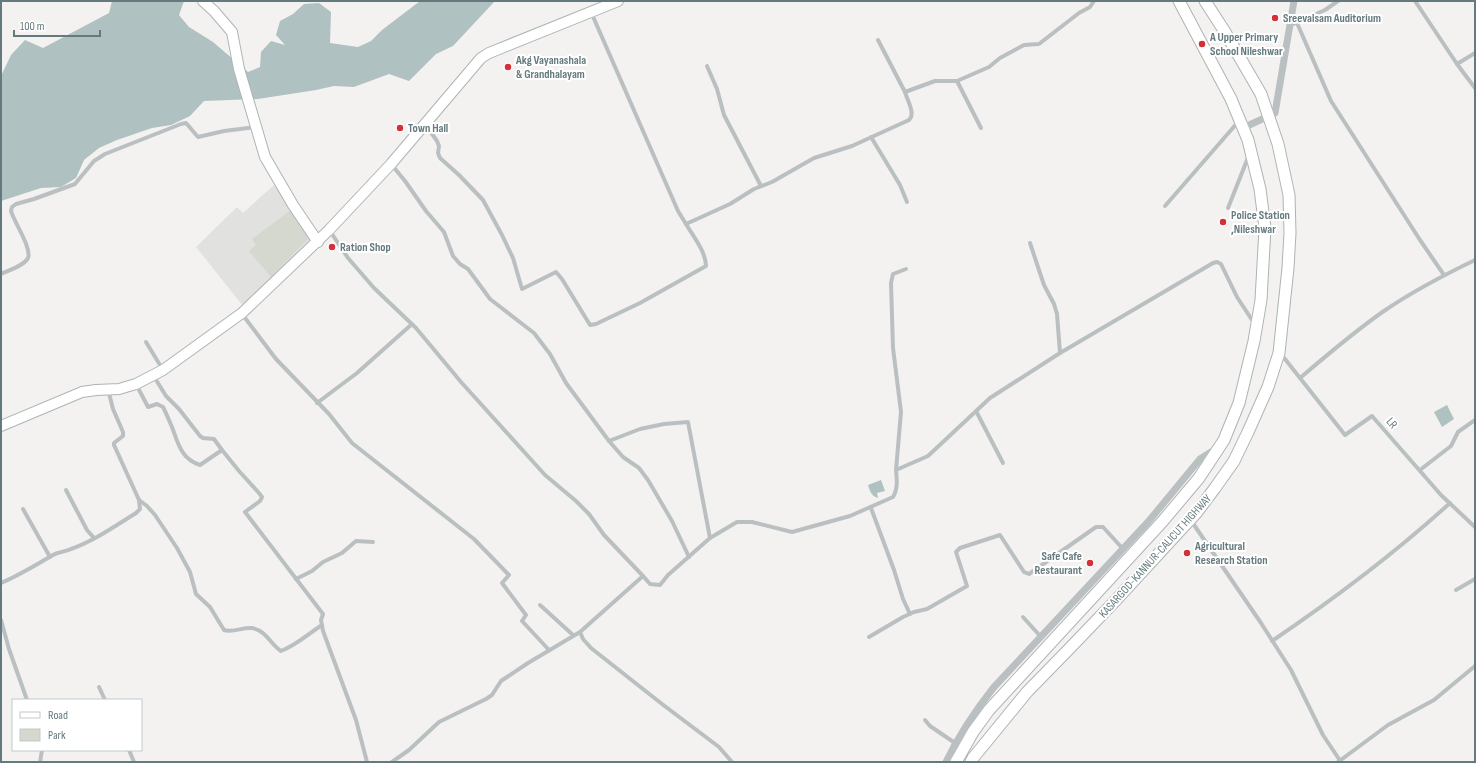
<svg xmlns="http://www.w3.org/2000/svg" width="1476" height="763" viewBox="0 0 1476 763" font-family="'Sofia Sans Condensed',sans-serif">
<style>
.built{fill:#e1e2e0}
.green{fill:#d4d8cf}
.water{fill:#b0c1c1}
.lines{fill:none;stroke-linecap:round;stroke-linejoin:round}
.secondary-casing{stroke:#adb4b6;stroke-width:12}
.trunk-casing{stroke:#aeb3b4;stroke-width:13}
.minor{stroke:#bac0c1;stroke-width:4}
.tertiary{stroke:#bac0c1;stroke-width:7}
.secondary{stroke:#fff;stroke-width:10}
.trunk{stroke:#fff;stroke-width:11}
.poi-dot{fill:#d33037;stroke:#fff;stroke-width:1.5}
.labels{text-anchor:middle;stroke-width:4;stroke-linejoin:round;paint-order:stroke}
.poi-label{font-size:12px;font-weight:bold;fill:#657a7e;stroke:#fff;text-anchor:start}
.street-label{font-size:12px;fill:#657a7e;stroke:#fff}
</style>
<rect width="100%" height="100%" fill="#f3f2f0"/>
<path class="built" d="M274,185L317,234L243,306L196,247L237,207L243,213Z"/>
<path class="green" d="M291,210L312,235L271,277L249,251L256,245L252,239Z"/>
<g class="water">
<path d="M112,1H184L179,15L189,27L213,42L248,72L260,67L261,52L271,41L285,45L276,35L280,21L293,14L304,4L319,3L331,12L330,43L358,47L371,41L382,30L420,1H495L453,46L436,54L409,81L389,74L354,87L334,86L316,90L258,99L204,101L190,116L171,125L152,128L117,140L99,148L84,160L76,178L61,187L41,188L1,201V76L11,55L25,40L43,48L109,13Z"/>
<path d="M1447,405L1454,419L1442,427L1434,412Z"/>
<path d="M881,480L885,491L877,493L878,498C871,496 870,491 868,485Z"/>
</g>
<g class="lines">
<defs>
<g id="secondary">
<path d="M203,1L214,11L232,32L239,69L265,157L293,205L318,242"/>
<path d="M1,426L82,392L96,390L119,389L136,384L163,370L242,313L329,230L391,164L481,58L489,53L618,1"/>
</g>
<g id="trunk">
<path d="M956,762L973,732L989,710L1162,522L1199,478L1224,440L1239,403L1254,341L1261,300L1265,228L1260,189L1248,140L1231,99L1179,1"/>
<path d="M971,762L973,758L1027,692L1069,649L1116,600L1197,512L1215,488L1234,461L1248,432L1268,387L1279,353L1288,268L1290,233L1289,195L1278,144L1261,94L1225,32L1205,1"/>
</g>
</defs>
<use href="#secondary" class="secondary-casing"/>
<use href="#trunk" class="trunk-casing"/>
<g class="minor">
<path d="M1415,1L1457,64L1475,53"/>
<path d="M591,12L678,211L686,224L730,204L754,189L772,182L814,158L852,146L909,120C916,114 907,100 905,92L935,81H957L989,67L1000,58L1024,45L1039,44L1079,13L1090,7L1094,1"/>
<path d="M1297,23L1331,101L1420,240L1444,275"/>
<path d="M1289,26L1325,10L1338,1"/>
<path d="M878,40L905,92"/>
<path d="M1457,64L1475,88"/>
<path d="M707,66L717,89L724,115L761,186"/>
<path d="M957,81L981,128"/>
<path d="M425,124L437,141L439,146L438,153L440,158L459,175L483,200L502,235L513,258L522,289L556,272L562,279L590,325L596,324L640,303L706,266C706,252 693,236 686,224"/>
<path d="M871,137L900,185L907,202"/>
<path d="M391,164L405,181L426,211L444,232L453,256L460,264L468,269L490,299L534,333L550,354L566,383L609,441L623,457L639,468L648,480L672,521L689,557"/>
<path d="M1165,206L1238,122"/>
<path d="M1228,208L1249,155"/>
<path d="M330,231L348,258L374,288L416,328L461,382L545,475L576,501L589,514L604,535L643,576"/>
<path d="M1030,243L1044,285L1054,304L1057,314L1060,353"/>
<path d="M1,274C9,270 24,266 28,258C32,248 14,222 11,211L12,207L16,204L34,199L75,184L94,161L105,154L181,124L186,123L198,137L224,131L256,127"/>
<path d="M242,314L276,359L329,414L352,443L474,539L509,575L502,583L526,615L522,621L549,650"/>
<path d="M146,342L163,370"/>
<path d="M1279,353L1285,359L1345,435L1372,416L1441,495L1475,527"/>
<path d="M153,375L166,396L179,409L200,436L203,438L214,439L222,450"/>
<path d="M1300,378C1327,355 1355,331 1384,311C1413,291 1444,275 1475,260"/>
<path d="M136,384L148,407L157,404L163,407C166,413 169,420 172,427C178,443 181,459 200,465L222,450L239,471L259,493L262,497L260,501L245,512L323,614L321,620L323,631L356,720L367,762"/>
<path d="M317,403L357,373L412,324"/>
<path d="M976,411L1003,463"/>
<path d="M609,441L640,429L664,424L688,422L710,538"/>
<path d="M896,470L901,412L893,348L891,283L893,274L906,269"/>
<path d="M1420,470L1451,446L1458,432L1475,420"/>
<path d="M66,490L87,530L94,538"/>
<path d="M139,500L147,506L155,515L177,548L190,572L196,594L210,607L224,630C233,633 243,627 252,628C267,631 270,644 281,651C297,645 308,634 322,625"/>
<path d="M871,508L894,570L903,599L910,614"/>
<path d="M23,509L50,557"/>
<path d="M1190,519L1261,623L1291,670L1323,735L1341,762"/>
<path d="M296,579L312,571L323,562L342,553L356,541L373,542"/>
<path d="M1,583C20,575 36,565 53,555C58,552 65,552 71,549C94,541 115,526 136,513L140,509L139,500L114,445V443L123,436V432L113,409L108,389"/>
<path d="M1456,590L1475,579"/>
<path d="M540,605L573,635"/>
<path d="M1023,617L1041,637"/>
<path d="M1,620L9,649L27,700"/>
<path d="M580,632L583,639L591,648L662,704L719,747L732,762"/>
<path d="M869,637L903,617L914,612L927,609L967,586L956,552L960,548L1000,535L1024,572L1029,574L1096,527H1103L1123,549"/>
<path d="M1272,641C1334,599 1395,553 1450,503"/>
<path d="M99,687L105,700"/>
<path d="M925,720L930,726L955,743"/>
<path d="M129,750L134,762"/>
<path d="M40,762L42,750"/>
<path d="M392,762L409,750L439,722L486,699L492,695L501,681L528,663L580,632L643,576L650,584L660,585L668,575L710,538L737,522H752L792,532L850,516L893,497C898,489 897,479 896,470L928,456L990,398L1060,353L1213,263L1217,262L1221,264L1237,297L1254,323"/>
<path d="M1338,762L1388,725L1434,700L1475,666"/>
</g>
<g class="tertiary">
<path d="M1243,128L1275,113L1294,1"/>
<path d="M946,762C959,735 975,711 994,687L1148,522L1200,459L1216,449"/>
</g>
<use href="#secondary" class="secondary"/>
<use href="#trunk" class="trunk"/>
</g>
<g class="poi-dot">
<circle cx="1275" cy="18" r="4"/>
<circle cx="1202" cy="44" r="4"/>
<circle cx="508" cy="67" r="4"/>
<circle cx="400" cy="128" r="4"/>
<circle cx="1223" cy="222" r="4"/>
<circle cx="332" cy="247" r="4"/>
<circle cx="1187" cy="553" r="4"/>
<circle cx="1090" cy="563" r="4"/>
</g>
<g class="labels">
<g class="poi-label">
<text x="1283" y="22">Sreevalsam Auditorium</text>
<text x="1210" y="41">A Upper Primary<tspan x="1210" dy="14">School Nileshwar</tspan></text>
<text x="516" y="64">Akg Vayanashala<tspan x="516" dy="14">&amp; Grandhalayam</tspan></text>
<text x="408" y="132">Town Hall</text>
<text x="1231" y="219">Police Station<tspan x="1231" dy="14">,Nileshwar</tspan></text>
<text x="340" y="251">Ration Shop</text>
<text x="1195" y="550">Agricultural<tspan x="1195" dy="14">Research Station</tspan></text>
<text x="1082" y="560" text-anchor="end">Safe Cafe<tspan x="1082" dy="14">Restaurant</tspan></text>
</g>
<g class="street-label">
<text transform="translate(1392 423) rotate(49)" y="4">LR</text>
<text transform="translate(1155 556) rotate(-48)" y="4">KASARGOD-KANNUR-CALICUT HIGHWAY</text>
</g>
</g>
<rect width="1476" height="763" fill="none" stroke="#657a7e" stroke-width="4"/>
<rect x="12" y="699" width="130" height="52" fill="#ffffff" stroke="#c1cacb"/>
<rect x="20" y="712" width="20" height="6" fill="#ffffff" stroke="#c1cacb"/>
<text x="48" y="719" font-size="12" fill="#657a7e">Road</text>
<rect x="20" y="729" width="20" height="12" fill="#d4d8cf" stroke="#c1cacb"/>
<text x="48" y="739" font-size="12" fill="#657a7e">Park</text>
<path d="M14 30v6h86v-6" fill="none" stroke="#657a7e" stroke-width="2"/>
<text x="20" y="30" font-size="12" fill="#657a7e" stroke="#ffffff" stroke-width="3" paint-order="stroke">100 m</text>
</svg>
